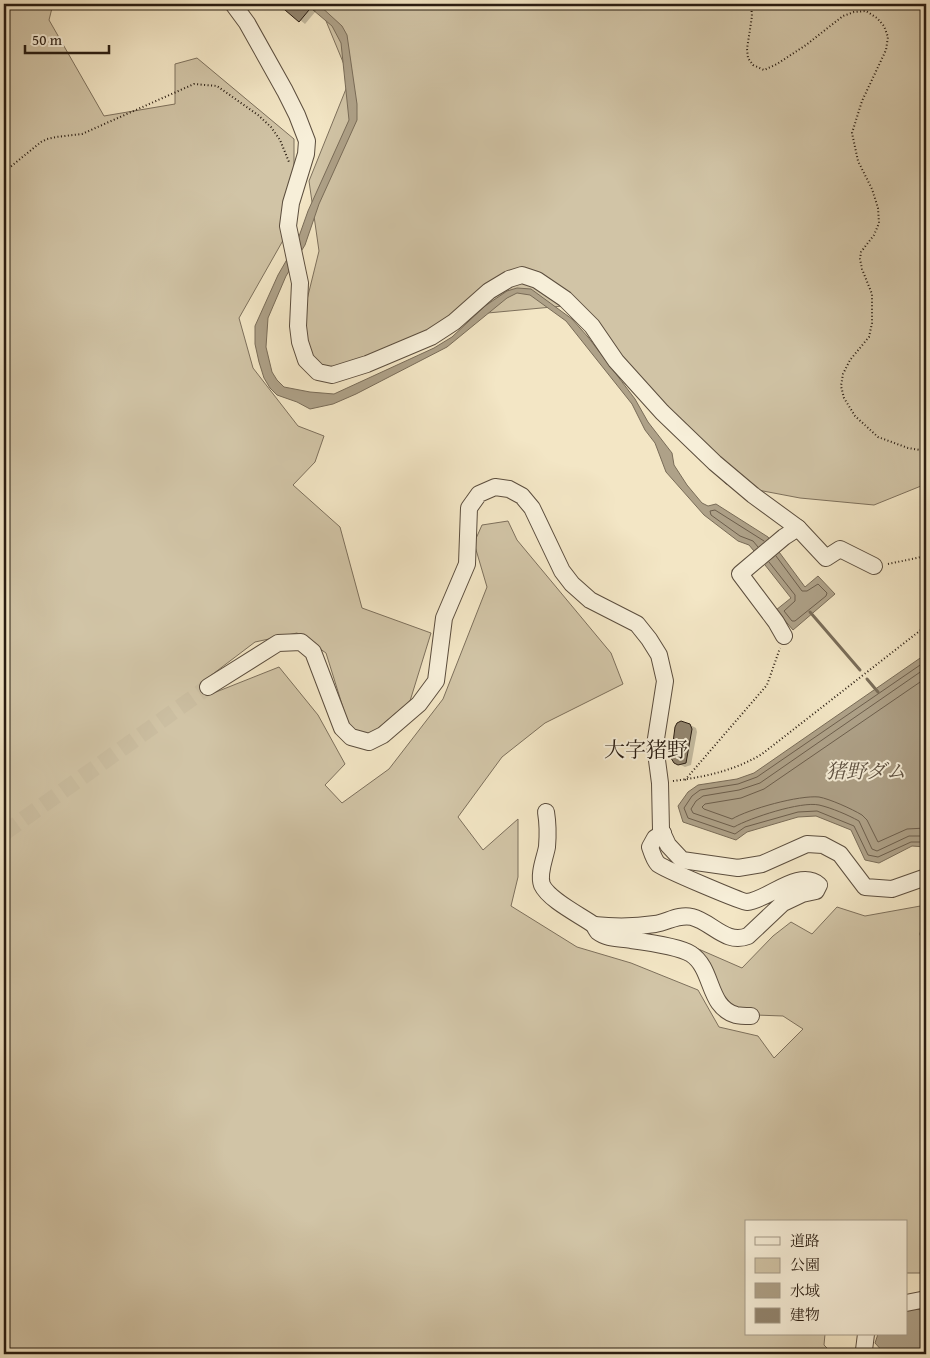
<svg xmlns="http://www.w3.org/2000/svg" width="930" height="1358" viewBox="0 0 930 1358" font-family="'Gentium Book Plus','Noto Serif JP',serif">
<style>
.green{fill:#d1c4a6;stroke:#7d705c}
.water{fill:#aea188;stroke:#796c58}
.shadow{fill:#0003}
.lines{fill:none;stroke-linecap:round;stroke-linejoin:round}
.shore{stroke:#6c5e4c;stroke-width:1}
.stream{stroke:#796c58;stroke-width:3}
.building{fill:#92856f;stroke:#291c11}
.minor-tunnel{stroke:#cbbea1;stroke-width:16;stroke-dasharray:16 8;stroke-linecap:butt}
.minor-casing{stroke:#5c4e3e;stroke-width:18}
.path{stroke:#291c11;stroke-width:2;stroke-dasharray:1 2.5;stroke-linecap:butt}
.minor{stroke:#f7efd9;stroke-width:16}
.labels{text-anchor:middle;stroke-width:4;stroke-linejoin:round;paint-order:stroke}
.water-label{font-size:20px;font-style:italic;fill:#5e5141;stroke:#f7efd9}
.quarter-label{font-size:21px;fill:#291c11;stroke:#f7efd9}
</style>
<rect width="100%" height="100%" fill="#f3e6c5"/>
<filter id="stains"><feTurbulence type="fractalNoise" baseFrequency=".004" numOctaves="4"/><feColorMatrix values="0 0 0 0 .2 0 0 0 0 .09 0 0 0 0 .02 0 0 0 .5 -.17"/></filter>
<radialGradient id="worn" r=".72"><stop offset=".6" stop-color="#630" stop-opacity="0"/><stop offset="1" stop-color="#630" stop-opacity=".3"/></radialGradient>
<g class="green">
<path d="M4,4H53L49,20L104,116L175,104V64L197,58L294,139V221L239,318L253,368L298,426L324,436L315,462L293,485L340,527L362,608L431,633L410,701L361,743L350,730L326,653L297,633L255,642L201,683L211,694L279,667L318,715L345,764L325,785L342,803L389,769L443,699L487,587L474,543L482,525L508,521L517,540L611,653L623,684L545,723L502,757L458,817L483,850L518,819V877L511,906L577,947L631,963L698,990L719,1027L758,1036L774,1058L803,1029L783,1016L755,1015L734,1007L713,983L687,944L742,968L773,936L791,922L812,934L837,907L865,916L926,905L920,934L926,958V1059L923,1065L926,1069V1273H906V1222H746V1334H825L824,1345L833,1354H4Z"/>
<path d="M319,4H926V484L874,505L800,498L726,484L661,421L598,344L563,306L477,314L388,352L331,371L313,363L302,320L319,251L309,181L350,79Z"/>
</g>
<g class="water">
<path d="M306,4H318L342,26L347,35L357,104V120L319,204L305,245L286,276L268,318L266,347L272,372L277,380L284,387L310,392L334,394L434,348L452,337L485,306L507,291L517,288L531,289L572,319L588,337L635,399L648,422L672,453L674,465L687,485L702,503L708,506L716,504L768,537L805,587L818,576L835,594L793,630L776,610L791,598L754,551L749,545L738,541L704,515L666,472L655,443L645,430L632,404L566,321L530,295L517,293L507,298L447,347L356,394L333,404L310,409L297,402L277,395L270,388L264,378L259,362L255,344V326L278,275L297,242L308,211L349,120L341,43L332,26Z"/>
<path d="M926,654V847L912,846L879,863L865,860L851,830L816,816L798,817L747,832L736,840L683,822L678,806L688,792L698,785L737,779L754,773Z"/>
<path d="M906,1307L926,1311V1354H885L875,1343L878,1334H906Z"/>
</g>
<g class="shadow">
<path d="M283,4H307L316,11L305,24L282,5Z"/>
<path d="M690,725L696,728L697,732L691,765L685,767L675,762Z"/>
</g>
<g class="lines">
<g class="shore">
<path d="M758,547L753,541L740,536L711,515L710,511L715,510L764,541"/>
<path d="M769,562L795,595V601L784,611L792,621H795L826,596L827,593L818,584L807,591H802L776,556"/>
<path d="M926,661L757,777L738,784L700,790L692,796L684,808L688,818L735,834L745,827L798,812L817,811L854,826L868,855L878,857L911,842H926"/>
<path d="M926,668L760,783L739,790L703,796L696,801L691,809L693,813L734,827C750,818 801,801 819,805C832,808 848,815 859,821L872,849L877,851L909,836H926"/>
<path d="M926,678L764,789L741,798L705,804L702,807L704,809L732,819C749,809 799,795 819,797C830,799 852,809 862,815L867,820L878,842L907,829L926,828"/>
</g>
<g class="stream">
<path d="M810,612L860,670"/>
<path d="M867,679L878,692"/>
</g>
</g>
<g class="building">
<path d="M278,4H314L299,22Z"/>
<path d="M681,721L690,724L692,729L686,763L678,765L674,763L671,758L675,727L677,723Z"/>
</g>
<g class="lines">
<path class="minor-tunnel" d="M4,833L208,687"/>
<defs>
<g id="minor">
<path d="M233,4L247,23L285,91L297,115L307,141L306,154L291,203L288,226L300,283L298,326L300,342L306,360L318,372L332,375L367,364L431,337L454,322L489,291L509,279L522,275L537,280L565,299L592,326L616,361L662,412L715,463L753,495L798,528L784,537L740,574L776,622L784,636"/>
<path d="M798,528L826,558L840,549L874,566"/>
<path d="M208,687L278,643L301,642L313,652L342,728L351,737L369,742L383,735L419,704L436,681L444,618L467,564L469,508L479,494L495,487L509,489L522,496L532,508L562,571L572,584L590,600L637,624L649,639L659,655L665,681L655,745L660,783L661,830L668,845L682,860L738,868L762,864L807,844L823,845L840,854L865,887L892,889L926,877"/>
<path d="M546,812C548,824 548,835 547,847C545,858 538,874 542,885C549,900 580,915 594,925"/>
<path d="M663,833L655,838L650,847C652,853 654,860 658,864C664,869 742,902 747,902C768,900 799,868 819,885L816,891L802,894L783,903L748,936C726,945 712,922 692,917C678,914 668,922 655,924C635,927 614,927 594,925C594,926 597,931 598,932C607,939 620,938 631,940C646,942 680,947 691,954C714,969 707,1007 736,1015C740,1016 746,1016 751,1016"/>
<path d="M906,1303L926,1299"/>
<path d="M866,1334L864,1350L866,1354"/>
</g>
</defs>
<use href="#minor" class="minor-casing"/>
<g class="path">
<path d="M751,4L752,16L747,49L748,58L753,65L764,70L777,64L806,45L843,16L854,12L866,11L877,18L884,26L888,37L886,50L862,101L852,133L858,161L872,189L878,208L879,223L874,235L861,252L860,259L862,269L872,294V323L869,337L850,360L843,374L841,386L844,398L855,416L878,437L908,448L926,451"/>
<path d="M4,200L9,168L41,142L47,139L56,137L82,134L194,84L217,86L258,115L271,127L280,140L289,162"/>
<path d="M888,564L926,556"/>
<path d="M685,780L767,685L780,648"/>
<path d="M673,781C704,777 734,771 762,754L926,626"/>
</g>
<use href="#minor" class="minor"/>
</g>
<g class="labels">
<g class="water-label">
<text x="866" y="778">猪野ダム</text>
</g>
<g class="quarter-label">
<text x="646" y="757">大字猪野</text>
</g>
</g>
<rect width="930" height="1358" fill="none" stroke="#f3e6c5" stroke-width="20"/>
<rect x="5" y="5" width="920" height="1348" fill="none" stroke="#291c11" stroke-width="2.5"/>
<rect x="10" y="10" width="910" height="1338" fill="none" stroke="#291c11"/>
<rect x="745" y="1220" width="162" height="115" fill="#f7efd9" stroke="#a59b89"/>
<rect x="755" y="1237" width="25" height="8" fill="#f7efd9" stroke="#a59b89"/>
<text x="790" y="1246" font-size="15" fill="#291c11">道路</text>
<rect x="755" y="1258" width="25" height="15" fill="#d1c4a6" stroke="#a59b89"/>
<text x="790" y="1270" font-size="15" fill="#291c11">公園</text>
<rect x="755" y="1283" width="25" height="15" fill="#aea188" stroke="#a59b89"/>
<text x="790" y="1296" font-size="15" fill="#291c11">水域</text>
<rect x="755" y="1308" width="25" height="15" fill="#92856f" stroke="#a59b89"/>
<text x="790" y="1320" font-size="15" fill="#291c11">建物</text>
<path d="M25 45v8h84v-8" fill="none" stroke="#291c11" stroke-width="2.5"/>
<text x="32" y="45" font-size="15" fill="#291c11" stroke="#f7efd9" stroke-width="4" paint-order="stroke">50 m</text>
<rect width="100%" height="100%" filter="url(#stains)"/>
<rect width="100%" height="100%" fill="url(#worn)"/>
</svg>
